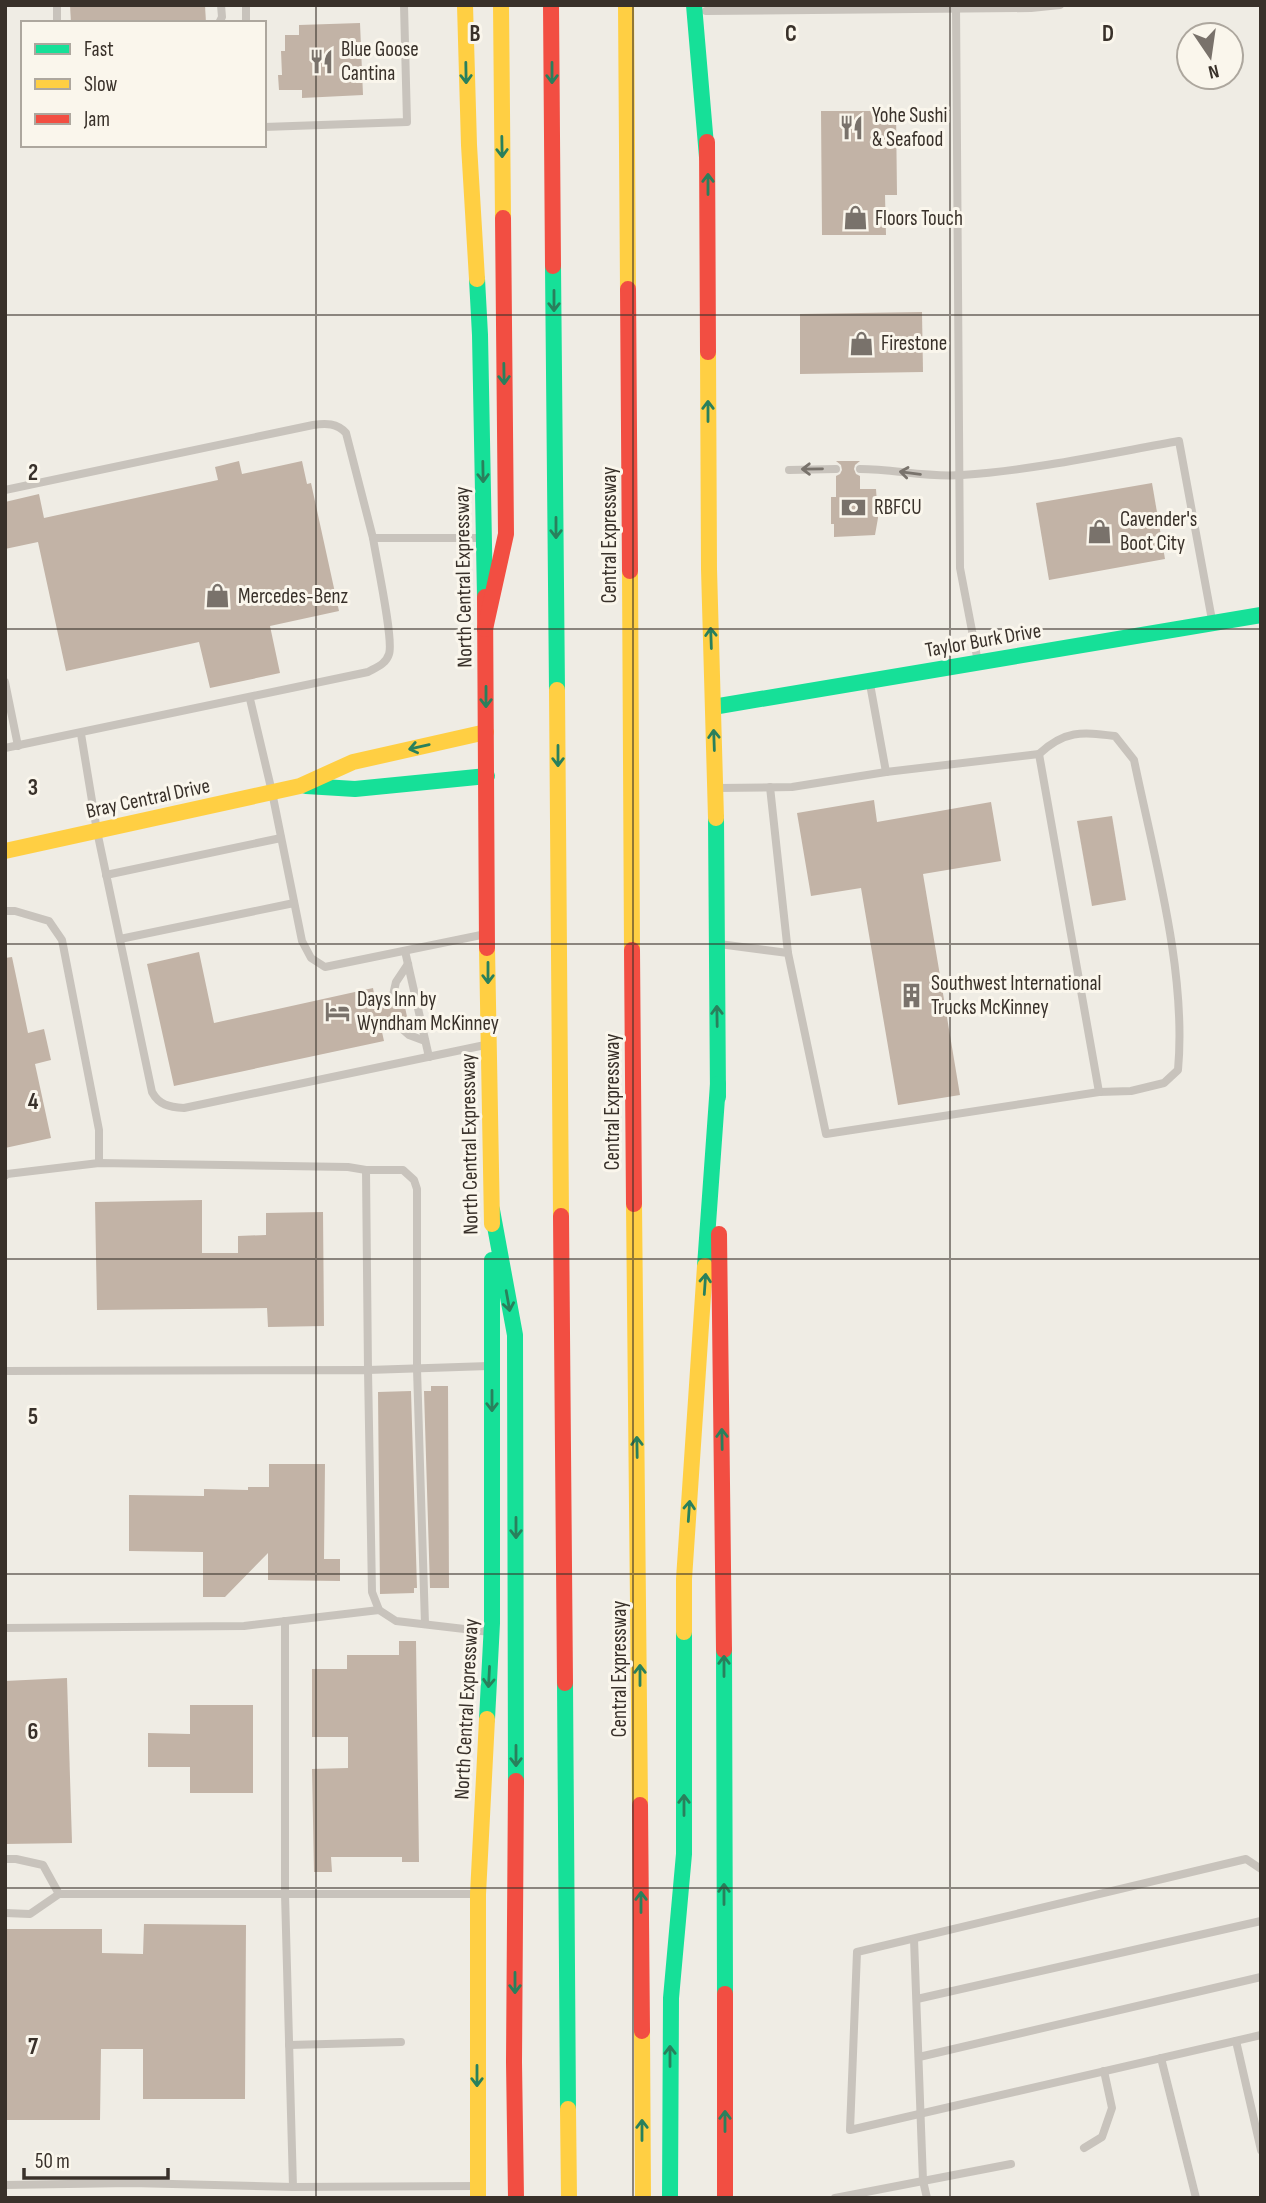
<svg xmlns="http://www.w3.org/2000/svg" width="1266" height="2203" viewBox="0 0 1266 2203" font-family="'Sofia Sans Condensed',sans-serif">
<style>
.building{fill:#c2b3a6}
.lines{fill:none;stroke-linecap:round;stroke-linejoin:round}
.lane{stroke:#c8c3bc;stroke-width:8}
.fast{stroke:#16e098;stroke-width:16}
.slow{stroke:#ffcf43;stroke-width:16}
.jam{stroke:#f24e42;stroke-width:16}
.oneway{stroke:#29805c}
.oneway2{stroke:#79736c}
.grid{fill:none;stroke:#39312a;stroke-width:2;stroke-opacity:0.55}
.labels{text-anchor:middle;stroke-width:6;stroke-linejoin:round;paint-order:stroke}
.poi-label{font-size:21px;fill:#39312a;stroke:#faf6ec;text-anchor:start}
.street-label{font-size:21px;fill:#39312a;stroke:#faf6ec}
.grid-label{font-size:23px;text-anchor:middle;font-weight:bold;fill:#39312a;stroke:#faf6ec;stroke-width:6;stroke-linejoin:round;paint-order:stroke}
</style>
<rect width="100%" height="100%" fill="#efece4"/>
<g class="building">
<path d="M70,5H205L206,23H71Z"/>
<path d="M360,23L363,95L302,98V90H279L278,75H282L281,51H285V35H299V25Z"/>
<path d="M821,111H896L897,195H885L886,235H822Z"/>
<path d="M922,312L923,372L800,374V314Z"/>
<path d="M239,461L242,474L302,461L307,484L311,483L339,611L270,626L280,673L210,688L199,642L66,671L38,542L5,549V502L39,494L44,518L218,480L215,467Z"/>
<path d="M836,461H860L855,465L854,469L856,474L860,476V489H876L878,518L875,535L834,537V524H831V497H836V476L840,474L842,470L841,465Z"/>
<path d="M1152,483L1165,559L1049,580L1036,503Z"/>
<path d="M874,800L877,822L991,802L1001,861L923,874L960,1095L898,1105L861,888L811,896L797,813Z"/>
<path d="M1112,816L1126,900L1092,906L1077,821Z"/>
<path d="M199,952L214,1023L373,988L375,999L387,997L389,1000L394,1001L402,993L409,1026L403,1022H398L395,1029L382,1032L384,1041L174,1086L147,964Z"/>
<path d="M12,957L28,1033L44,1029L51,1060L35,1064L51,1138L5,1148V958Z"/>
<path d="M202,1200V1253H238V1236L266,1235V1213L323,1212L324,1326L268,1327L267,1308L97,1310L95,1202Z"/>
<path d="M431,1386H448L449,1588H430L424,1391H431Z"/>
<path d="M411,1391L417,1588H414V1593L380,1594L378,1392Z"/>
<path d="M269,1464H325L324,1559H340V1581L268,1580V1553L225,1597H203V1552L129,1551V1495L204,1496V1489L248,1490V1487H269Z"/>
<path d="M399,1641H416L419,1862H402V1857H331L332,1872H314L312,1769L348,1768V1737H312V1669H347V1655H399Z"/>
<path d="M67,1678L72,1843L5,1844V1681Z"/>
<path d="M190,1705H253V1793H190V1767H148V1733L190,1734Z"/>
<path d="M144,1924L246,1925L245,2099H143V2049H101L100,2120H5V1929H102V1953L143,1954Z"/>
</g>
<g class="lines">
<g class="lane">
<path d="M57,5V23"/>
<path d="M246,5V23"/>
<path d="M956,5L960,568L978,662"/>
<path d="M706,11L1031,8L1060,5"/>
<path d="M219,23L222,17L221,5"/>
<path d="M264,127L407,122L404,5"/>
<path d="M860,469C894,469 928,478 962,475C1035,470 1107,454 1179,441L1212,620"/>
<path d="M789,470L836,469"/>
<path d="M5,490L313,425C326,423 337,423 346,433L373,538"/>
<path d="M5,682L18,746"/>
<path d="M250,699L272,792L302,941L311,958L325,967L486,934"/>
<path d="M81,734L97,831L152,1092C159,1105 169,1107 184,1108L485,1045"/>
<path d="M5,748L368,672C377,667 386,664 389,654C394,640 376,558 373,538H485"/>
<path d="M1039,754C1065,730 1081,732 1115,736L1134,760C1154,857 1187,972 1178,1070L1164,1083L1131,1091L1099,1092"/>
<path d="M770,787L788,953"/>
<path d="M718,788L792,787L886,772"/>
<path d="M106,875L281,838"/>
<path d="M5,911H15L49,921L62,940L99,1130V1163"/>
<path d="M120,939L294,903"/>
<path d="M719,944L788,953L826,1134L1099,1092L1039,754L886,772L870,684"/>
<path d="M405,951L429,1057"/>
<path d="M393,995L396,982L408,964"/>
<path d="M401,1028L409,1035L425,1041"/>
<path d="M366,1170H403L414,1180L417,1189V1369L425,1624"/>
<path d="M5,1176L7,1174L99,1163L348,1167L366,1170L368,1370L489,1366"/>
<path d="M5,1371L368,1370L372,1592L379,1610L396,1621L490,1632"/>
<path d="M285,1621V1894L293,2187"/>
<path d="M5,1628L244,1626L379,1610"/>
<path d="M5,1859H16L43,1865L59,1894"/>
<path d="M1261,1869L1246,1859L857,1952L850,2130L1261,2035"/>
<path d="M5,1913L30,1914L59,1894H475"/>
<path d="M914,1939L923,2181L927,2198"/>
<path d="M917,1999L1261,1921"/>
<path d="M1236,2041L1261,2150"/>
<path d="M289,2045L401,2042"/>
<path d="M919,2057L1261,1977"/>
<path d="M1161,2058L1196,2198"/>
<path d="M1084,2148L1102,2137L1112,2108L1104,2071"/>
<path d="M5,2185L131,2183L293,2187L478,2186"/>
<path d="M835,2198L1011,2164"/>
</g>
<g class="fast">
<path d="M694,5L707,157"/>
<path d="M553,266L557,690"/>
<path d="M477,279L480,335L485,597"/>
<path d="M713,707L1261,615"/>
<path d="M306,786L355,789L487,776"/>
<path d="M716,818L718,1097"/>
<path d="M492,1210L515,1335L516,1781"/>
<path d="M705,1266L718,1084"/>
<path d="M724,1650L725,1994"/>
<path d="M565,1683L568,2109"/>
<path d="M487,1719L492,1623V1260"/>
<path d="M670,2198L671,1998L684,1854V1632"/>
</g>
<g class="slow">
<path d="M465,5L469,145L477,279"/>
<path d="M501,5L503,218"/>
<path d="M626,5L628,289"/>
<path d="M708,352L709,569L716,818"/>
<path d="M630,571L632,950"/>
<path d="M557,690L561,1216"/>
<path d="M5,851L300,786L353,762L486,732"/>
<path d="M487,948L492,1224"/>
<path d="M634,1204L640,1805"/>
<path d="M684,1632V1579L705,1266"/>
<path d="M642,2031L643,2198"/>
<path d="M568,2109L569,2198"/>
<path d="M478,2198V1894L487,1719"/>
</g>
<g class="jam">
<path d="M551,5L553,266"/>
<path d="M707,142L708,352"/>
<path d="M628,289L630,571"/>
<path d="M485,597L487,948"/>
<path d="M485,629L506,534L503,218"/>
<path d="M632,950L634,1204"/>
<path d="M561,1216L565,1683"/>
<path d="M719,1234L724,1650"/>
<path d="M640,1805L642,2031"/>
<path d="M725,1994V2198"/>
<path d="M516,2198L514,2062L516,1781"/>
</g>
</g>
<defs><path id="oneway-shaft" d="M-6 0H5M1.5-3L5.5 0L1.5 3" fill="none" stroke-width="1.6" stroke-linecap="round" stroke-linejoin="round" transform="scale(1.75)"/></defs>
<g class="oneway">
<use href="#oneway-shaft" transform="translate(466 73) rotate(89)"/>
<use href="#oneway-shaft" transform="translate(552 73) rotate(90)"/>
<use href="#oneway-shaft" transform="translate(502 147) rotate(89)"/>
<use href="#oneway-shaft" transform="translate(708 184) rotate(-90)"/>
<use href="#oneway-shaft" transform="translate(554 301) rotate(90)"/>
<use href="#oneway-shaft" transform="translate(504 374) rotate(89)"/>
<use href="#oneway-shaft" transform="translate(708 411) rotate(-90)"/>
<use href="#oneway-shaft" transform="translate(483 472) rotate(89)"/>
<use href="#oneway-shaft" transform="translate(556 528) rotate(90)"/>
<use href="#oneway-shaft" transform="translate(711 638) rotate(-92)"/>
<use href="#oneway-shaft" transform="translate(486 697) rotate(90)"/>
<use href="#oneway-shaft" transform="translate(714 740) rotate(-92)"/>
<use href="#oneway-shaft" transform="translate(419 747) rotate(167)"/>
<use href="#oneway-shaft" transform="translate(558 756) rotate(90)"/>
<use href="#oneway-shaft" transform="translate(488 973) rotate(90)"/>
<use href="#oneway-shaft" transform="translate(717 1016) rotate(-91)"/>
<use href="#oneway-shaft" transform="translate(705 1284) rotate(-86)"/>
<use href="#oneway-shaft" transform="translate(508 1301) rotate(80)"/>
<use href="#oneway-shaft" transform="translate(492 1401) rotate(90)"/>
<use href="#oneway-shaft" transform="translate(722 1439) rotate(-91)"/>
<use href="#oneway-shaft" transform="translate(637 1447) rotate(-91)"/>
<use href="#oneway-shaft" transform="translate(689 1511) rotate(-86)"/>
<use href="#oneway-shaft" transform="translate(516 1528) rotate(90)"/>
<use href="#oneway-shaft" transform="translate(724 1666) rotate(-90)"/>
<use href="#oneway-shaft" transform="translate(640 1675) rotate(-90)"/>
<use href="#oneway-shaft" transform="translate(489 1677) rotate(93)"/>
<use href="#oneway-shaft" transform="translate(516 1756) rotate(90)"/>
<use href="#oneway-shaft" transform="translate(684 1805) rotate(-90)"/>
<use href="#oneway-shaft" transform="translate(724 1894) rotate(-90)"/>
<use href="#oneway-shaft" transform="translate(641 1902) rotate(-90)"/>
<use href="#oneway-shaft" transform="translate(515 1983) rotate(90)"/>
<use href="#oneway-shaft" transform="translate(670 2056) rotate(-90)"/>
<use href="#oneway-shaft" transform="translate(477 2076) rotate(90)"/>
<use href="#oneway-shaft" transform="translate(725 2121) rotate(-90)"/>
<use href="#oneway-shaft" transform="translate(642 2130) rotate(-90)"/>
</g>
<g class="oneway2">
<use href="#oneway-shaft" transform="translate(812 469) rotate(179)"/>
<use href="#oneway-shaft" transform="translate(910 473) rotate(-173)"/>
</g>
<path class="grid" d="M316,5V2198M633,5V2198M950,5V2198M5,315H1261M5,629H1261M5,944H1261M5,1259H1261M5,1574H1261M5,1888H1261"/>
<defs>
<symbol id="restaurant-bare" viewBox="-9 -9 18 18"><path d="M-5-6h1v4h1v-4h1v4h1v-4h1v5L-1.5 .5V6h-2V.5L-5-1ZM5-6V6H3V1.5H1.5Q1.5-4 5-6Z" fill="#79726b" stroke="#faf6ec" stroke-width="2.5" paint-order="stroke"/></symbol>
<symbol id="shop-bare" viewBox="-9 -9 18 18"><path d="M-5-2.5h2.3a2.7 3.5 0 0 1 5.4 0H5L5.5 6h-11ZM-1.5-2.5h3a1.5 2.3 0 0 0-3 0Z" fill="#79726b" stroke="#faf6ec" stroke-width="2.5" paint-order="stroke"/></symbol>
<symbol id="bank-bare" viewBox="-9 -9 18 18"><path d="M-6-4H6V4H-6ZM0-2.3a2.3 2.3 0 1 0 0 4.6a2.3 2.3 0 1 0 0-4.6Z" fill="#79726b" stroke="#faf6ec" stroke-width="2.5" paint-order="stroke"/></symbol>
<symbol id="building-bare" viewBox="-9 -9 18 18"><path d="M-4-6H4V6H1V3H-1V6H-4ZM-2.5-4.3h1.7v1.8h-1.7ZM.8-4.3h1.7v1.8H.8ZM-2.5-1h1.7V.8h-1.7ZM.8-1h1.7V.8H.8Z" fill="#79726b" stroke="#faf6ec" stroke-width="2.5" paint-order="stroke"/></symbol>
<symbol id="hotel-bare" viewBox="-9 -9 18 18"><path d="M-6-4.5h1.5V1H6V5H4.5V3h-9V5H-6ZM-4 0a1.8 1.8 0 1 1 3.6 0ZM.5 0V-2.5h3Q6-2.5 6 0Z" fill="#79726b" stroke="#faf6ec" stroke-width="2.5" paint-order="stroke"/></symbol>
</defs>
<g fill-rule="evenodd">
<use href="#restaurant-bare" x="304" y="44" width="35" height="35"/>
<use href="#restaurant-bare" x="834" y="110" width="35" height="35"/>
<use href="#shop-bare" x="838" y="200" width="35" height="35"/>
<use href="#shop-bare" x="844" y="326" width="35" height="35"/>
<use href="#bank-bare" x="836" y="490" width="35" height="35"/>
<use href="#shop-bare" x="1082" y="514" width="35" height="35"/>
<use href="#shop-bare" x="200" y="578" width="35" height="35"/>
<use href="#building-bare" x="894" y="978" width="35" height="35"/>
<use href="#hotel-bare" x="320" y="994" width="35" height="35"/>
</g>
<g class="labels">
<g class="poi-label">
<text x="341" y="56">Blue Goose<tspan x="341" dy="24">Cantina</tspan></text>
<text x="872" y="122">Yohe Sushi<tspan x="872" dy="24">&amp; Seafood</tspan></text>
<text x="875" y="225">Floors Touch</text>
<text x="881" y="350">Firestone</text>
<text x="874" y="514">RBFCU</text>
<text x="1120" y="526">Cavender's<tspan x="1120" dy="24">Boot City</tspan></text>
<text x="238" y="603">Mercedes-Benz</text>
<text x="931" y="990">Southwest International<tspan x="931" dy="24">Trucks McKinney</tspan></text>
<text x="357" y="1006">Days Inn by<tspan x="357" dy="24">Wyndham McKinney</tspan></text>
</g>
<g class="street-label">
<text transform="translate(609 535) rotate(-90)" y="7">Central Expressway</text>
<text transform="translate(463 577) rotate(-91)" y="7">North Central Expressway</text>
<text transform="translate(983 640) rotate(-10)" y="7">Taylor Burk Drive</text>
<text transform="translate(148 798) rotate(-12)" y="7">Bray Central Drive</text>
<text transform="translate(612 1102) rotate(-90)" y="7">Central Expressway</text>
<text transform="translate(469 1144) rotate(-91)" y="7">North Central Expressway</text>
<text transform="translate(619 1669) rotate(-90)" y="7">Central Expressway</text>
<text transform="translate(466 1709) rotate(-87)" y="7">North Central Expressway</text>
</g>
</g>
<g class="grid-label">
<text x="475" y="41">B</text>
<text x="791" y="41">C</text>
<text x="1108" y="41">D</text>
<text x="33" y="480">2</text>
<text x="33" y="795">3</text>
<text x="33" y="1109">4</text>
<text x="33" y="1424">5</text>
<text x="33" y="1739">6</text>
<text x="33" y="2054">7</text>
</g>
<rect width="1266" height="2203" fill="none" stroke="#39312a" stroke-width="14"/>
<rect x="21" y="21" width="245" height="126" fill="#faf6ec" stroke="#ada79e" stroke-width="2"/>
<rect x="35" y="44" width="35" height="10" fill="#16e098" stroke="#ada79e" stroke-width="2"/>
<text x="84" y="56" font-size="21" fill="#39312a">Fast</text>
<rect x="35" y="79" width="35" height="10" fill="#ffcf43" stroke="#ada79e" stroke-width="2"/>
<text x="84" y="91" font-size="21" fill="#39312a">Slow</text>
<rect x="35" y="114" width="35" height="10" fill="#f24e42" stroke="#ada79e" stroke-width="2"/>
<text x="84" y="126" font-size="21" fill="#39312a">Jam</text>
<g transform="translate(1210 56) rotate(167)"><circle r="33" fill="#faf6ec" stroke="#ada79e" stroke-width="2"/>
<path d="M0-5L12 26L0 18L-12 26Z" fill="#79726b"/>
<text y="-10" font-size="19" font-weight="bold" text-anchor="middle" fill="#39312a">N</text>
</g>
<path d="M24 2168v10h144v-10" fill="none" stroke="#39312a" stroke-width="3.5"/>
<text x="35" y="2168" font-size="21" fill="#39312a" stroke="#faf6ec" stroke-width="5" paint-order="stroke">50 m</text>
</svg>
